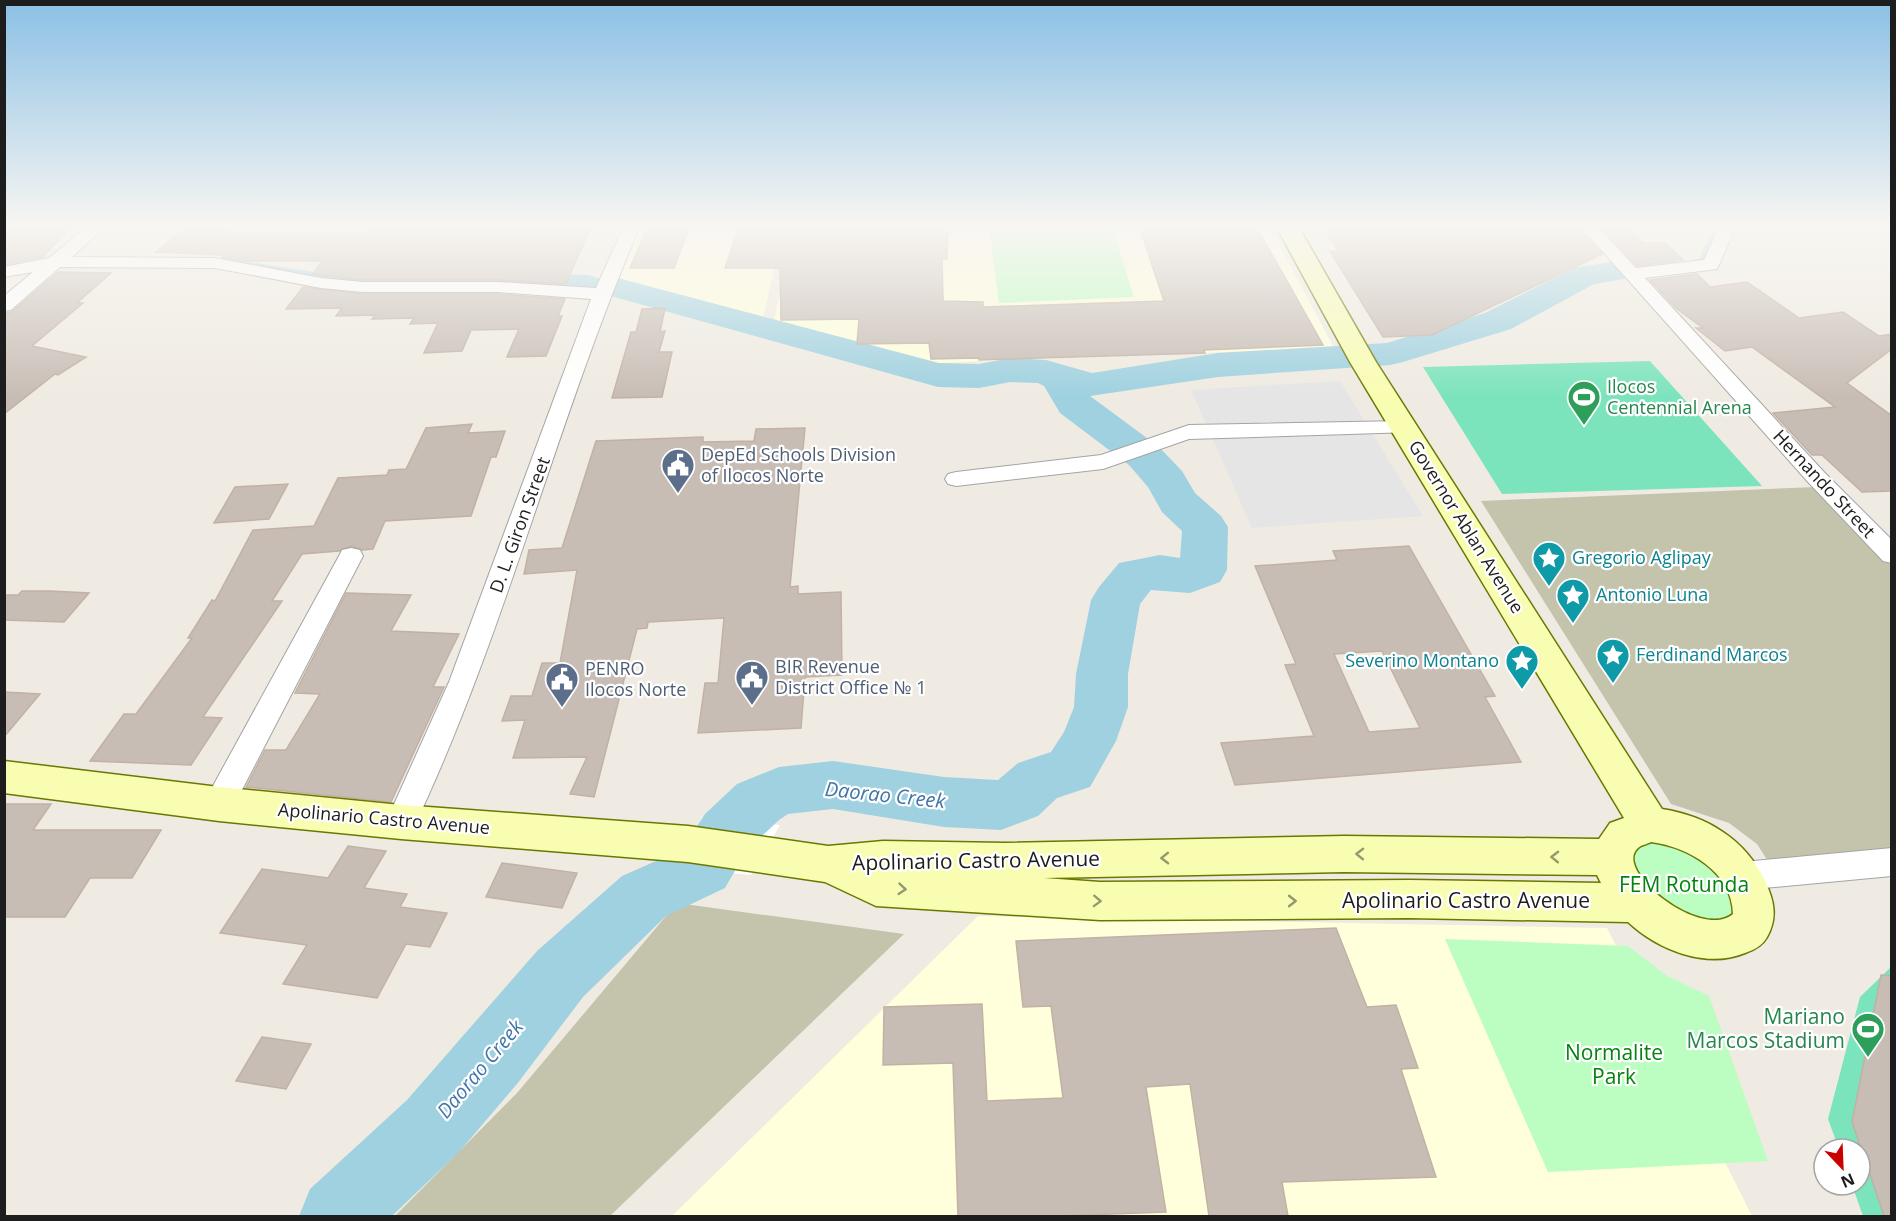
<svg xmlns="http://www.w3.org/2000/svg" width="1896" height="1221" viewBox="0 0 1896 1221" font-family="'Open Sans',sans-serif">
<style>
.education{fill:#ffffdb}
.construction{fill:#c4c4ad}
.park{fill:#bcfdc1}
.pitch{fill:#7be4bc}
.parking{fill:#e5e5e5}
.pier{fill:#fff}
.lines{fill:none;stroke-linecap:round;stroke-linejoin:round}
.stream{stroke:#9fd1e0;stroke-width:6}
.river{fill:#9fd1e0;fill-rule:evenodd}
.building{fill:#c7bdb5;stroke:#c2b1a4;stroke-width:1.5;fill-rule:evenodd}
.street-casing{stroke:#a4a4a4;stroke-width:2}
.secondary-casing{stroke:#6a7800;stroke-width:3}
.street{fill:#fff;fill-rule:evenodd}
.secondary{fill:#f9fdb2;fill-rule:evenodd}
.oneway{stroke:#96986f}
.labels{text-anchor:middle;stroke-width:4.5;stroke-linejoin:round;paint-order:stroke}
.leisure-label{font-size:18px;fill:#27864d;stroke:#fff;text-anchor:start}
.service-label{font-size:18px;fill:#4e5e75;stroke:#fff;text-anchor:start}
.street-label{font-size:18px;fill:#1d1d1d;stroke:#fff}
.culture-label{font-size:18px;fill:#0d838f;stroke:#fff;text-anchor:start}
.water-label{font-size:20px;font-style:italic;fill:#4175aa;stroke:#fff}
.near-street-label{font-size:21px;fill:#1d1d1d;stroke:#fff}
.near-park-label{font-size:21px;fill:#058210;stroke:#fff}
.near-leisure-label{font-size:21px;fill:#27864d;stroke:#fff;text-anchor:end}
</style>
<rect width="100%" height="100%" fill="#efebe2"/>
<g class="education">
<path d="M641,226H784L762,322L617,282Z"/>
<path d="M795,226H1269L1334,348L911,364L774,320Z"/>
<path d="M978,916L1607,928L1752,1216H672Z"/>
</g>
<g class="construction">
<path d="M1816,487L1891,565V856L1771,866L1757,844L1729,823L1671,804L1481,501Z"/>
<path d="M677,903L904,934L610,1216H395L517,1093Z"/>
</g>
<g class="park">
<path d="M989,226H1112L1134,297L999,303Z"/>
<path d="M1641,840L1701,850L1743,909L1723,931L1643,902L1628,848Z"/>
<path d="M1445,939L1628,946L1667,976L1709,996L1768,1161L1548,1172Z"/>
</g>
<g class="pitch">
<path d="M1650,361L1762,486L1502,494L1423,367Z"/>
<path d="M1891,967V1216H1863L1852,1185H1860V1149H1839L1828,1119L1860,997Z"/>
</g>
<path class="parking" d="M1340,381L1423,516L1252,528L1191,390Z"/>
<path class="pier" d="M702,817L780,825L751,875L672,867L688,844Z"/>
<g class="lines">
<g class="stream">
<path d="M224,261L346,280"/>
<path d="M1694,263L1703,260L1706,249L1720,226"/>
</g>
<path class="river" d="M1612,262L1624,265L1629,272L1624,279L1594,284L1511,329L1403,362L1390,365L1218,377L1090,396L1159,447L1182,471L1195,493L1221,516L1228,527L1227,570L1220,582L1190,593L1151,590L1140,604L1128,674V707L1116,741L1090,787L1057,798L1038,816L1001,830L944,827L833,809L788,814L779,820L747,850L725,888L666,916L583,997L517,1084L459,1152L392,1216H299L310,1189L407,1100L537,951L622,876L681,850L705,814L737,784L779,767L833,761L944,777L998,780L1018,763L1051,752L1064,732L1074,707L1076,674L1091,600L1099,587L1119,563L1160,555L1180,558L1182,531L1162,512L1148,487L1129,465L1060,413L1044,386L1038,383L1010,382L979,388L938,387L600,293L589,295L346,290L334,287L329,280L334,273L346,270L589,275L603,280L614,277L939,363L979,364L1010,358L1046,360L1092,373L1218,353L1387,343L1485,313L1574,268Z"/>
</g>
<g class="building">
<path d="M4,226H72L43,257L4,265Z"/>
<path d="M188,226H227L221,231L299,234L368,232L372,226H591L566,284L498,280H363L313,274L322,261H246L222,257L225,255L156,252Z"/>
<path d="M648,226H690L674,268H630Z"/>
<path d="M739,226H948L947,259H942L943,301L983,302V307L1164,301L1139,226H1256L1323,345L1204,350L1205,353L979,360V358L931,359L929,343L857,344L859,319L781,320L780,268H725Z"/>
<path d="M1323,226H1572L1578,227L1602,254L1432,335L1383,337L1330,251H1338Z"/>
<path d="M1601,227L1632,231L1643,243H1665L1683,260L1637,266Z"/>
<path d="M58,272L111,273L77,303H83L32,346L86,357L58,375L55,374L4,414V313L12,312Z"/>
<path d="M1697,274L1710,287L1747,282L1799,318L1843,312L1879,336L1892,334V349L1847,383L1892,416V491L1862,492L1822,455H1812L1773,413L1835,407L1752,347L1725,351L1696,328H1703L1677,309L1650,280Z"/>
<path d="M303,287L363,294H498L565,299L558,316H562L546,356L507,357L519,329L471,330L462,351L424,353L438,323L410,324L414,318L372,319L375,315L336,316L342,308L286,309Z"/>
<path d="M665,308L660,332L665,331L659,352H672L662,397L612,398L631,332H636L642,309Z"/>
<path d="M472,424L468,433L505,431L496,457H491L471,516L385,521L373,549L362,550L351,546L339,551L302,554L272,601H282L203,717L222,718L191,765L90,761L124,714H136L192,638H188L212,600L215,601L253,530L314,526L338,478L387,475L389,470L406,469L426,428Z"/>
<path d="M805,428L790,587L798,586V594L841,592L842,675L805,677L801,728L698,733L705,683H718L724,618L648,622L647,628L637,629L594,797L570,794L587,757L513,758L525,720L502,721L511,696H532L542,663H560L577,570L524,574L529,550L562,548L596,441L703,437V442L754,441L756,429Z"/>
<path d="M288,484L269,519L214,523L235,487Z"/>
<path d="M1409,546L1495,696L1485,697L1521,762L1235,785L1221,743L1314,736L1285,665L1296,664L1255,566L1337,560L1333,551ZM1382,651L1420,728L1369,732L1334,654Z"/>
<path d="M22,591H50L89,593L64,622L4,620V595H18Z"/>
<path d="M346,593L411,595L391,631L459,634L433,687H444L391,802L246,787L265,750H286L320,694L295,693Z"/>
<path d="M4,692L40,694L4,737Z"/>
<path d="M4,804H51L33,830H161L132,878H90L65,917H4Z"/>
<path d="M348,846L386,851L364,888L407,894L400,907L447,913L430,947L406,944L377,998L283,984L307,945L220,933L262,869L328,878Z"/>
<path d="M502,863L577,873L562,908L486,897Z"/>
<path d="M1336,928L1367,1007L1396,1005L1418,1068L1401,1069L1436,1177L1282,1182L1288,1216H1209L1190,1084L1146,1087L1166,1212L1059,1216H958L953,1063L883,1065L884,1007L982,1004L987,1101L1063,1098L1051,1006L1023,1007L1016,941Z"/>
<path d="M1881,975L1892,976V1216H1884L1852,1122Z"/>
<path d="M262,1037L311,1044L286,1089L236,1081Z"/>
</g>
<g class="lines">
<defs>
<g id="street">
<path d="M88,226H106L72,257L215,258L321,278L363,282H498L596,288L624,226H640C555,424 505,636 412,831L401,835L390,831L386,822L449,682L591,299L498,292H363L321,288L215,268L60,267L11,310L4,311V296L33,272L4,277V267L49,258Z"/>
<path d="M1580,226H1597L1636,268L1704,260L1720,226H1736L1717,269L1645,278L1824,472L1892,540V563L1883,561L1808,482Z"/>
<path d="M1404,421L1412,422L1415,427L1412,432L1189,439L1103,469L956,486L948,484L945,479L948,474L956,472L1101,455L1189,425Z"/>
<path d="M351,548L360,550L363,556L230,813L219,817L208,813L204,804L208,795L339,556L342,550Z"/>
<path d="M1892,848V876L1743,890L1732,886L1727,876L1732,866L1743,862Z"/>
</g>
<path id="secondary" d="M1276,226H1298L1376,362L1662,809C1707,816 1745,839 1765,881C1774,901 1778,917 1767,937C1762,946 1754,950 1745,953C1706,969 1658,950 1628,922L1409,918L1100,920L876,906L825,882L688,862L401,839L219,821L4,793V761L219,787L401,805L688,826L828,846L883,841L1005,843L1344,836L1599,839L1610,823L1624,818L1350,362ZM1651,842C1689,847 1732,872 1733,914C1701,941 1612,870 1638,848C1641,845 1648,844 1651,842ZM1344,872L1597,875L1601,883L1409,880L1100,882L1044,878Z"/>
</defs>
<use href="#street" class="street-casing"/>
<use href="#secondary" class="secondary-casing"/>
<use href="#street" class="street"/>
<use href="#secondary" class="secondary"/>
</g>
<defs><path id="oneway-chevron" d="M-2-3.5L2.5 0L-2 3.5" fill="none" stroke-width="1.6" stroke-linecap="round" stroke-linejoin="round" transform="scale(1.5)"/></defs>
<g class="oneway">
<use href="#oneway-chevron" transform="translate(1360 854) rotate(-179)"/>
<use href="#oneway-chevron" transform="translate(1555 857) rotate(-179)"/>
<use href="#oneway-chevron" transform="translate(1165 858) rotate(179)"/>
<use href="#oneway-chevron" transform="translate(902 889) rotate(5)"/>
<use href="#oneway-chevron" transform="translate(1097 901) rotate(2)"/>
<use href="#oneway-chevron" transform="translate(1292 901)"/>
</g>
<linearGradient id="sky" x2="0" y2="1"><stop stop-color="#8bc0e5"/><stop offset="0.57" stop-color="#f8f6f2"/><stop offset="1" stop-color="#f8f6f2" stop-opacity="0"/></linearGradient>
<rect width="1896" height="397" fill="url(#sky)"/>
<defs>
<symbol id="stadium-pin" viewBox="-11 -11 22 30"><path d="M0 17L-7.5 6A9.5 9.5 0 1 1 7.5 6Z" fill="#2e9e5b" stroke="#fff"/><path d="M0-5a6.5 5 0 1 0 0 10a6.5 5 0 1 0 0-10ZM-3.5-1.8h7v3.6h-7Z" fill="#fff"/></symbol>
<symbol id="civic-pin" viewBox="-11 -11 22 30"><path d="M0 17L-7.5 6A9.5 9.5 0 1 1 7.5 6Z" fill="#5c6f8a" stroke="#fff"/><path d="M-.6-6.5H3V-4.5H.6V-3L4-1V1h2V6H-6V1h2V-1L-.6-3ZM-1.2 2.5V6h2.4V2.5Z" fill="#fff"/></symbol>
<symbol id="sight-pin" viewBox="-11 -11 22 30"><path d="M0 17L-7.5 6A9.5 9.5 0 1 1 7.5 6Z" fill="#0f9aa8" stroke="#fff"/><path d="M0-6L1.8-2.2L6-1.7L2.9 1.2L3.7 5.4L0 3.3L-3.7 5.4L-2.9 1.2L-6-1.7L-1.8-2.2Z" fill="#fff"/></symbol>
</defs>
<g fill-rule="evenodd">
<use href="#stadium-pin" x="1565" y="378" width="38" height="52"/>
<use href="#civic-pin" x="659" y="446" width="38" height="52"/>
<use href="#sight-pin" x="1530" y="539" width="38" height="52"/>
<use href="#sight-pin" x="1554" y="576" width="38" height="52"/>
<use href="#sight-pin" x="1594" y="636" width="38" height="52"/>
<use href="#sight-pin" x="1503" y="642" width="38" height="52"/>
<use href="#civic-pin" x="733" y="658" width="38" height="52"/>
<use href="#civic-pin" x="543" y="660" width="38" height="52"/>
<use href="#stadium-pin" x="1849" y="1010" width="38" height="52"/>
</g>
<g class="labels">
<g class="leisure-label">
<text x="1607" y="393">Ilocos<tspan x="1607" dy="21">Centennial Arena</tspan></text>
</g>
<g class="service-label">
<text x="701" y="461">DepEd Schools Division<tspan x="701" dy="21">of Ilocos Norte</tspan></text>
<text x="775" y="673">BIR Revenue<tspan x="775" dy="21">District Office № 1</tspan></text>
<text x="585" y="675">PENRO<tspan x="585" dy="21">Ilocos Norte</tspan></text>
</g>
<g class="street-label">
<text transform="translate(1824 484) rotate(47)" y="6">Hernando Street</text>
<text transform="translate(520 525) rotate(-70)" y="6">D. L. Giron Street</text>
<text transform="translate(1466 527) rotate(58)" y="6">Governor Ablan Avenue</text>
<text transform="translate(384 819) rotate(5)" y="6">Apolinario Castro Avenue</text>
</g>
<g class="culture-label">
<text x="1572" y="564">Gregorio Aglipay</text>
<text x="1596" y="601">Antonio Luna</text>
<text x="1636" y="661">Ferdinand Marcos</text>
<text x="1499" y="667" text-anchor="end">Severino Montano</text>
</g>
<g class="water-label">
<text transform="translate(885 795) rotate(6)" y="7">Daorao Creek</text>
<text transform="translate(480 1069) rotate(-50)" y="7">Daorao Creek</text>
</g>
<g class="near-street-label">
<text transform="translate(976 861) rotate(-1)" y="7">Apolinario Castro Avenue</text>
<text x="1466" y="908">Apolinario Castro Avenue</text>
</g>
<g class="near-park-label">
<text x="1684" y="892">FEM Rotunda</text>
<text x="1614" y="1060">Normalite<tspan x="1614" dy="24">Park</tspan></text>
</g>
<g class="near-leisure-label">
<text x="1845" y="1024">Mariano<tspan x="1845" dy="24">Marcos Stadium</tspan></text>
</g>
</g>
<rect width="1896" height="1221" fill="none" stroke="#1d1d1d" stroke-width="12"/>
<g transform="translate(1842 1167) rotate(157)"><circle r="28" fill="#ffffff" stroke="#a5a5a5" stroke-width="1.5"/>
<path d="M0-4.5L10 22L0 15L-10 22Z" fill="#ca0100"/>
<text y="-9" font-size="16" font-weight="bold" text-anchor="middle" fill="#1d1d1d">N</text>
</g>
</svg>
